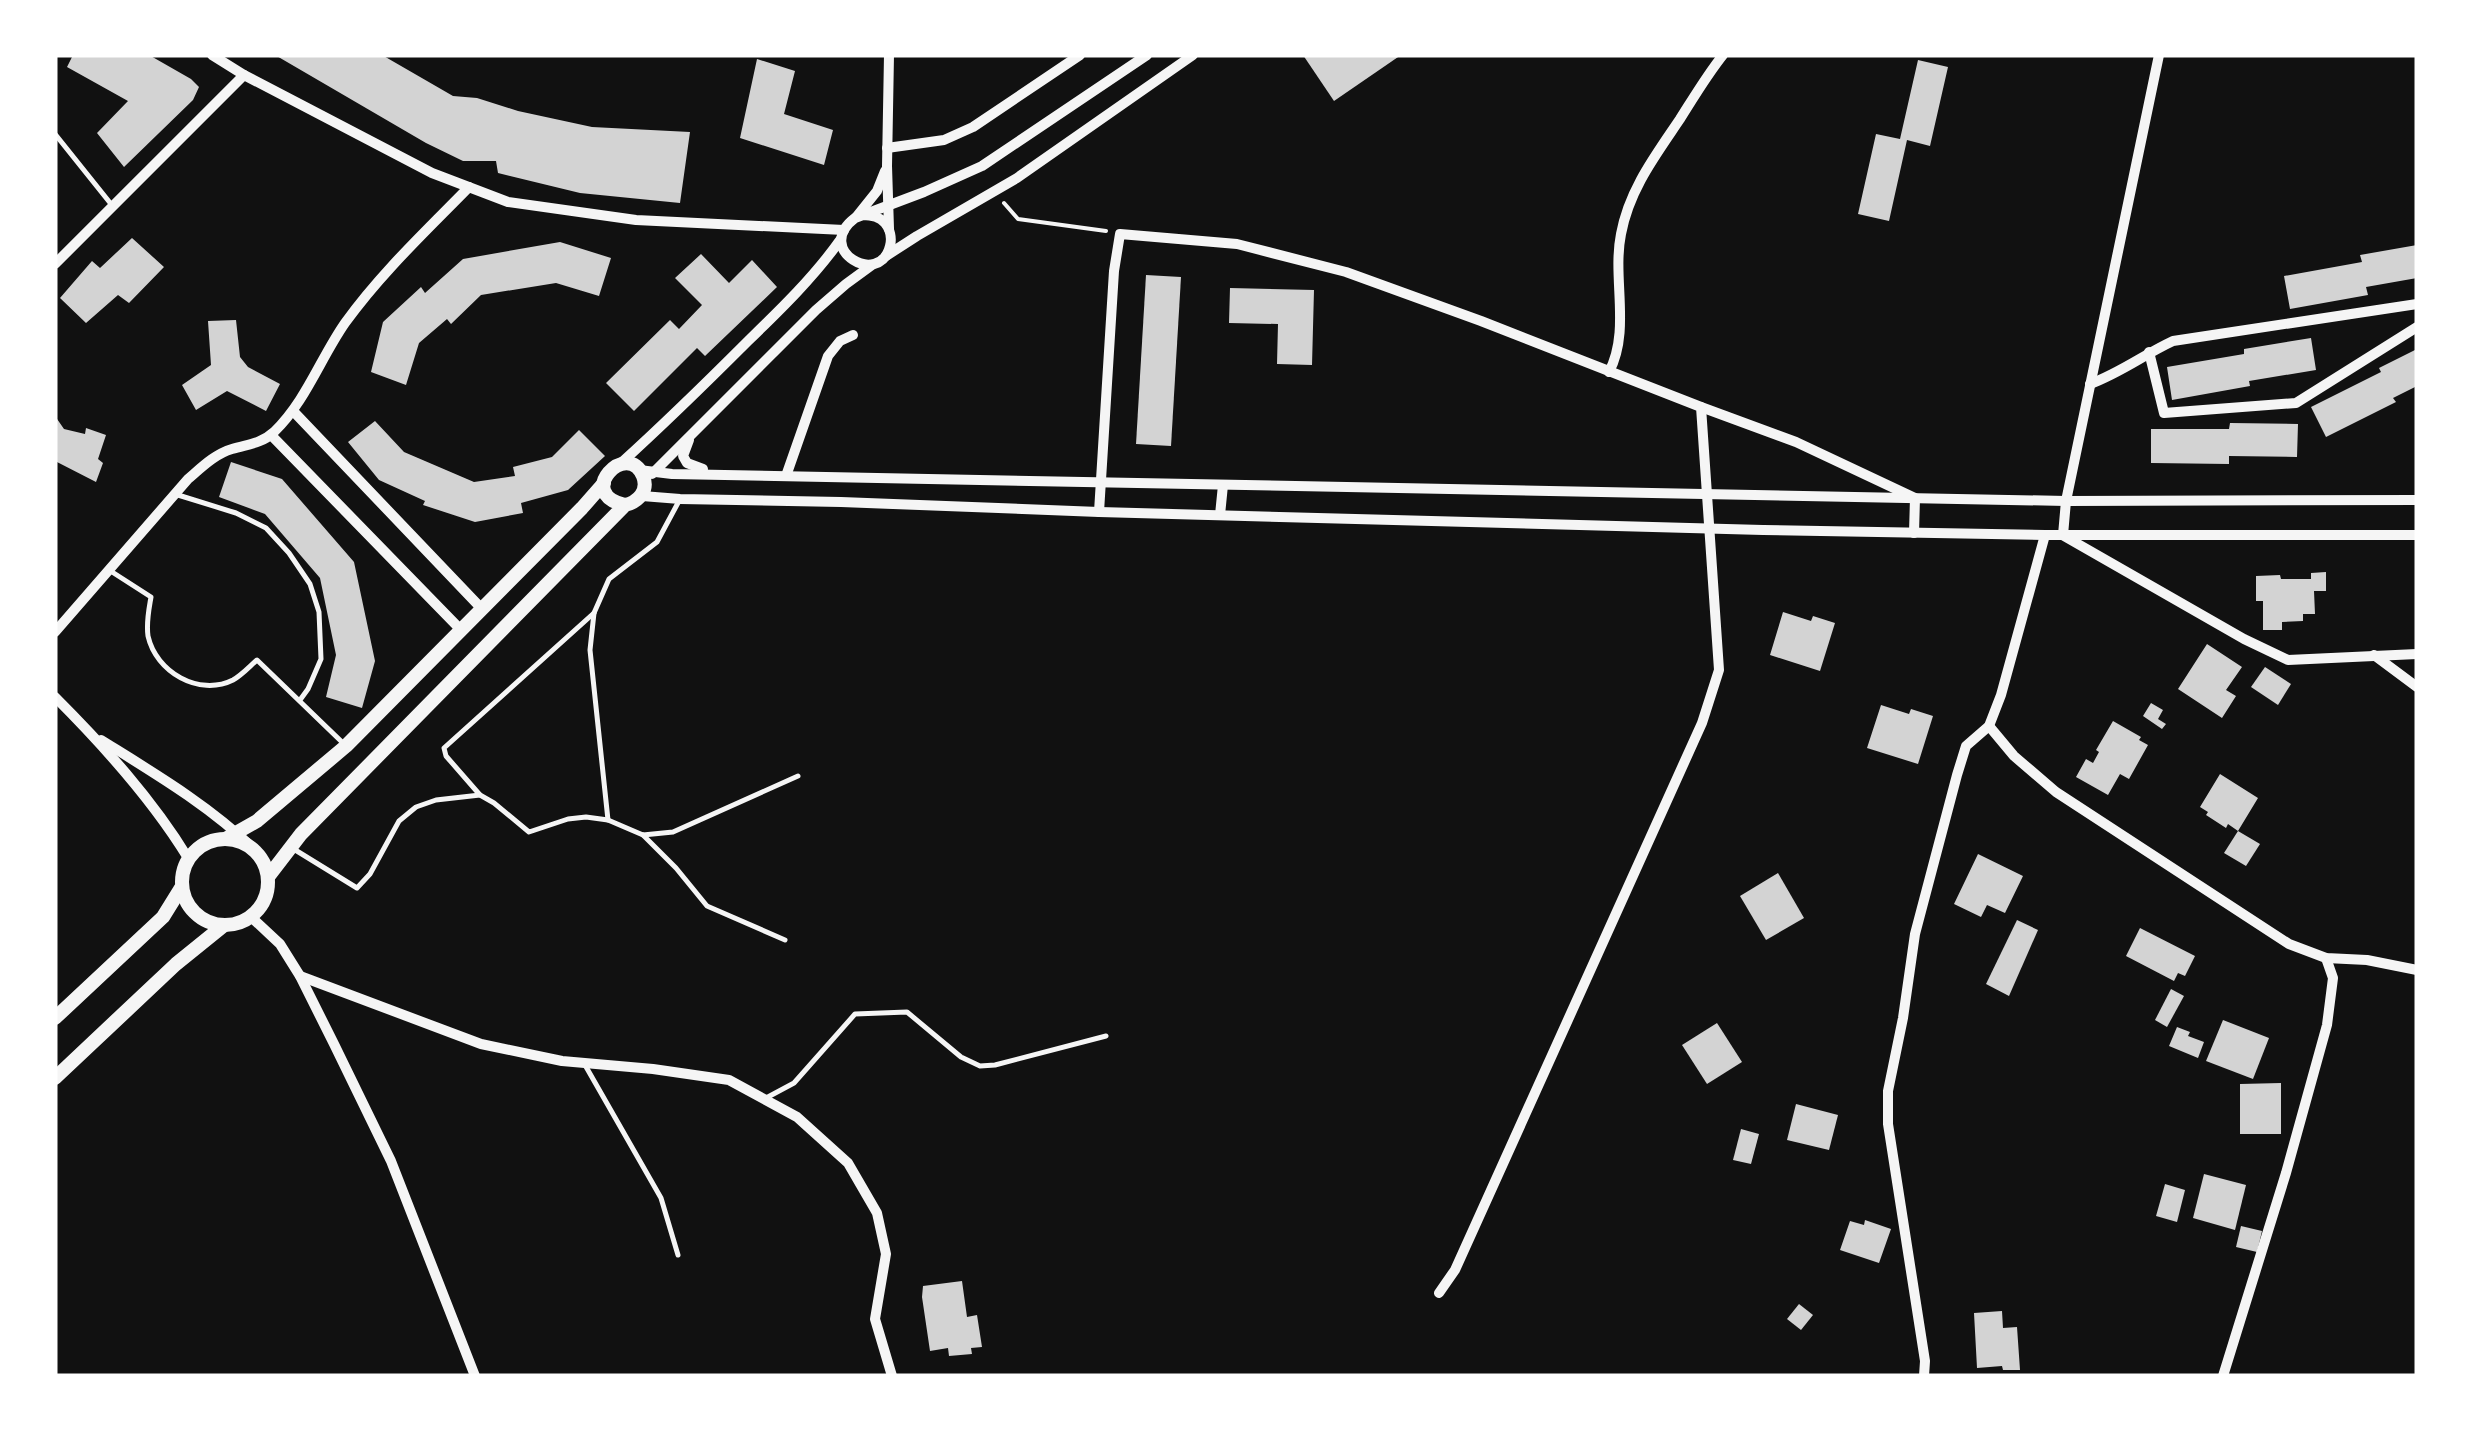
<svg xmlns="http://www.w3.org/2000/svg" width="2472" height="1431" viewBox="0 0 2472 1431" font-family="Overpass,sans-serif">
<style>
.building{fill:#d3d3d3}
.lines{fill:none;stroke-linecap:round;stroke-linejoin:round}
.path{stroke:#f5f5f5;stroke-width:4}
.service{stroke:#f5f5f5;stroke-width:5}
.minor{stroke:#f5f5f5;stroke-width:10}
.tertiary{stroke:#f5f5f5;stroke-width:14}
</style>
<rect width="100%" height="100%" fill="#111"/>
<g class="building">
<path d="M73,55H149L191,79L199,87L193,100L124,167L97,133L128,101L67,67Z"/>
<path d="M275,55H382L453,96L477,98L518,111L592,127L690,132L680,203L580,193L498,173L496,161H463L426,143Z"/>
<path d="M1303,55H1401L1334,101Z"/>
<path d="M757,59L795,71L784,114L833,130L824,165L740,138Z"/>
<path d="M1918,60L1948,67L1930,146L1907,140L1889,221L1858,214L1876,134L1900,139Z"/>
<path d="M132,238L164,267L129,303L118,295L86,323L60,298L92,261L100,268Z"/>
<path d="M560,242L611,258L599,296L556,283L481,295L451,324L447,319L419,343L406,385L371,372L383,322L421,287L425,293L463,259Z"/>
<path d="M2417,245V278L2366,287L2368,295L2290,309L2284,276L2362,262L2360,255Z"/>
<path d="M701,254L729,283L752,260L777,287L705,356L697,348L634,411L606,383L670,320L679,329L702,305L675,278Z"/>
<path d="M1146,275L1181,277L1171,446L1136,444Z"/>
<path d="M1230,288L1314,290L1312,365L1277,364L1278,324L1229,323Z"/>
<path d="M236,320L240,357L248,367L280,384L266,411L227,391L196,410L182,385L211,365L208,321Z"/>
<path d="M2311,338L2316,370L2249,381L2250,386L2172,400L2167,367L2244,354V349Z"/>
<path d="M2417,349V386L2393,398L2396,402L2326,437L2311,407L2381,372L2379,368Z"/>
<path d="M55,416L64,429L85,434L86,428L106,435L98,459L103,463L96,482L57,462L55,463Z"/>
<path d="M375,421L404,452L474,482L515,476L513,467L552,457L579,430L605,456L568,490L521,503L523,513L475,522L423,505L425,501L379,480L348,442Z"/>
<path d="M2230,423L2298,424L2297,457L2229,456V464L2151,463V429H2229Z"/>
<path d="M231,462L282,479L354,562L375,661L362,708L326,697L336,655L320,578L265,514L219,497Z"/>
<path d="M2326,572V591H2314L2315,614H2303V621L2282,622V630H2263V601H2256V576L2280,575L2281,579H2311V573Z"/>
<path d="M1783,612L1811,621L1813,616L1835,623L1820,671L1770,655Z"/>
<path d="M2207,644L2242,667L2226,690L2236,696L2222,718L2178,689Z"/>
<path d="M2265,667L2291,684L2278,705L2251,687Z"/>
<path d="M2151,703L2163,710L2158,719L2166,724L2162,729L2143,716Z"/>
<path d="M1881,705L1909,714L1911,709L1933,716L1918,764L1867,748Z"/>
<path d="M2113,721L2141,737L2139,740L2148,745L2129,779L2120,774L2108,795L2076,777L2086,759L2093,763L2099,752L2096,750Z"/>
<path d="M2220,774L2258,798L2238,831L2228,824L2226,828L2206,815L2208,812L2200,807Z"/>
<path d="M2238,831L2260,844L2246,866L2224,853Z"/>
<path d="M1978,854L2023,876L2005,913L1987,905L1981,917L1954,904Z"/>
<path d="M1778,873L1804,918L1766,940L1740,896Z"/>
<path d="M2017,920L2038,930L2009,996L1986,984Z"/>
<path d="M2140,928L2195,956L2185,976L2178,973L2174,981L2126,956Z"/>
<path d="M2171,989L2184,996L2167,1027L2155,1020Z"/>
<path d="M2223,1020L2269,1038L2253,1079L2206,1061Z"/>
<path d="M1717,1023L1742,1062L1707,1084L1682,1045Z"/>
<path d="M2177,1027L2190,1032L2188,1036L2204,1042L2198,1058L2169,1046Z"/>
<path d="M2281,1083V1134H2240V1084Z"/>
<path d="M1796,1104L1838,1115L1829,1150L1787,1140Z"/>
<path d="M1741,1129L1759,1134L1751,1164L1733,1160Z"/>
<path d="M2204,1174L2246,1185L2235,1230L2193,1218Z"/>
<path d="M2165,1184L2185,1190L2177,1222L2156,1216Z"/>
<path d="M1865,1220L1891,1229L1879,1263L1840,1250L1850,1221L1864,1225Z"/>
<path d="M2241,1226L2262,1231L2257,1252L2236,1247Z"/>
<path d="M962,1281L967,1317L977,1315L982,1347L971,1348L972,1354L949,1356L948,1348L930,1351L922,1297L923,1286Z"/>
<path d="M1799,1304L1813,1315L1801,1330L1787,1319Z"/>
<path d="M2002,1311L2003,1328L2017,1327L2020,1370H2003L2002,1366L1977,1368L1974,1313Z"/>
</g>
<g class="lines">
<path class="path" d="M1004,203L1018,219L1106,231"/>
<g class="service">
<path d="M55,134L111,204"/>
<path d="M178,495L236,513L266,528L289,553L310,584L319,612L321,659L308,689L300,700"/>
<path d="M109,570L151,597C149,609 146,622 148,636C156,672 199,697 233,680C242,675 250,666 257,660L344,744"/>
<path d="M594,613L444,748L446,756L480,795L494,803L529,832L568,819L586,817L608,820L643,835L673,832L798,776"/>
<path d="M608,820L590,650L594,613L609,579L657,542L679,501"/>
<path d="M643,835L676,868L707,906L785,940"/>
<path d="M292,848L357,888L370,874L399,821L416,807L436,800L480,795"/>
<path d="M585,1065L661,1198L678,1255"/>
<path d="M766,1098L794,1083L855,1014L907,1012L961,1057L980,1066L995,1065L1106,1036"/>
</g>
<g class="minor">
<path d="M212,55L244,75L432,173L508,202L636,220L844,230"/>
<path d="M887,148L944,140L973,127L1080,55"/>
<path d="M863,215C871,215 879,216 885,223C890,229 892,238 890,246C880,288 813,250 855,218L924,192L982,166L1147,55"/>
<path d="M857,216L877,191L885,171"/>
<path d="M889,229L887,166L889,55"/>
<path d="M886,256L917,236L1017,178L1193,55"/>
<path d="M55,264L244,75"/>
<path d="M2149,352L2164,413L2296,403L2417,327"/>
<path d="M1609,372C1631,330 1612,279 1621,234C1629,190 1655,156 1680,119C1694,97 1707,75 1723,55"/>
<path d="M2090,384C2122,372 2143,355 2173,341L2417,304"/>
<path d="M1701,407L1796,442L1915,498L1914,533"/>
<path d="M294,412L482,609"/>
<path d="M271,435L461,630"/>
<path d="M689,440L683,456L687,463L703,469"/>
<path d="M620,464C664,424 706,383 748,341C781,309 814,277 841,239"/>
<path d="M639,470L672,474L2066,501L2417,500"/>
<path d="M652,474L816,310L846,284L872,265"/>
<path d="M786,476L828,356L840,341L853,335"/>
<path d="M642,496L680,499L841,502L1099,512L1763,530L2045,535H2417"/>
<path d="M1099,512L1114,271L1120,234L1237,244L1346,272L1481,321L1701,407L1719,670L1702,723L1455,1270L1439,1293"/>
<path d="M1220,515L1223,485"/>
<path d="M2063,535L2066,501L2159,55"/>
<path d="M2064,536L2244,639L2288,660L2417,654"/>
<path d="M55,632L188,479C202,467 215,454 232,449C248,444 261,444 274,432C306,401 320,359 345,323C381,273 426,231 469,187"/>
<path d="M2374,655L2417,687"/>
<path d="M55,697C104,746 152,799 188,858"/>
<path d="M1989,726L2014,756L2056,792L2289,944L2326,958L2367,960L2417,970"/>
<path d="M101,740C154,773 210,806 255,850"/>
<path d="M251,917L280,944L300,976L334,1044L391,1161L475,1376"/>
<path d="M300,976L481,1044L562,1061L653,1069L729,1080L797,1117L848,1163L877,1213L886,1254L875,1319L892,1376"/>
<path d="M1924,1376L1925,1361L1888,1124V1091L1903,1018L1915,934L1957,775L1966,746L1989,726L2001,695L2045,535"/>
<path d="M2223,1376L2286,1173L2327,1025L2333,978L2326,958"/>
</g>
<g class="tertiary">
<path d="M227,838L257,821L346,746L582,508L604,483"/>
<circle cx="225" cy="882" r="43"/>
<path d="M268,877L301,834L625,505C638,502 649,491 643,476C627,439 574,494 625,505"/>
<path d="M55,1018L163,917L181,888"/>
<path d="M55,1078L176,964L223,926"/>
</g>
</g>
<rect width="2472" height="1431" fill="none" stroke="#ffffff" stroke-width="115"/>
</svg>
